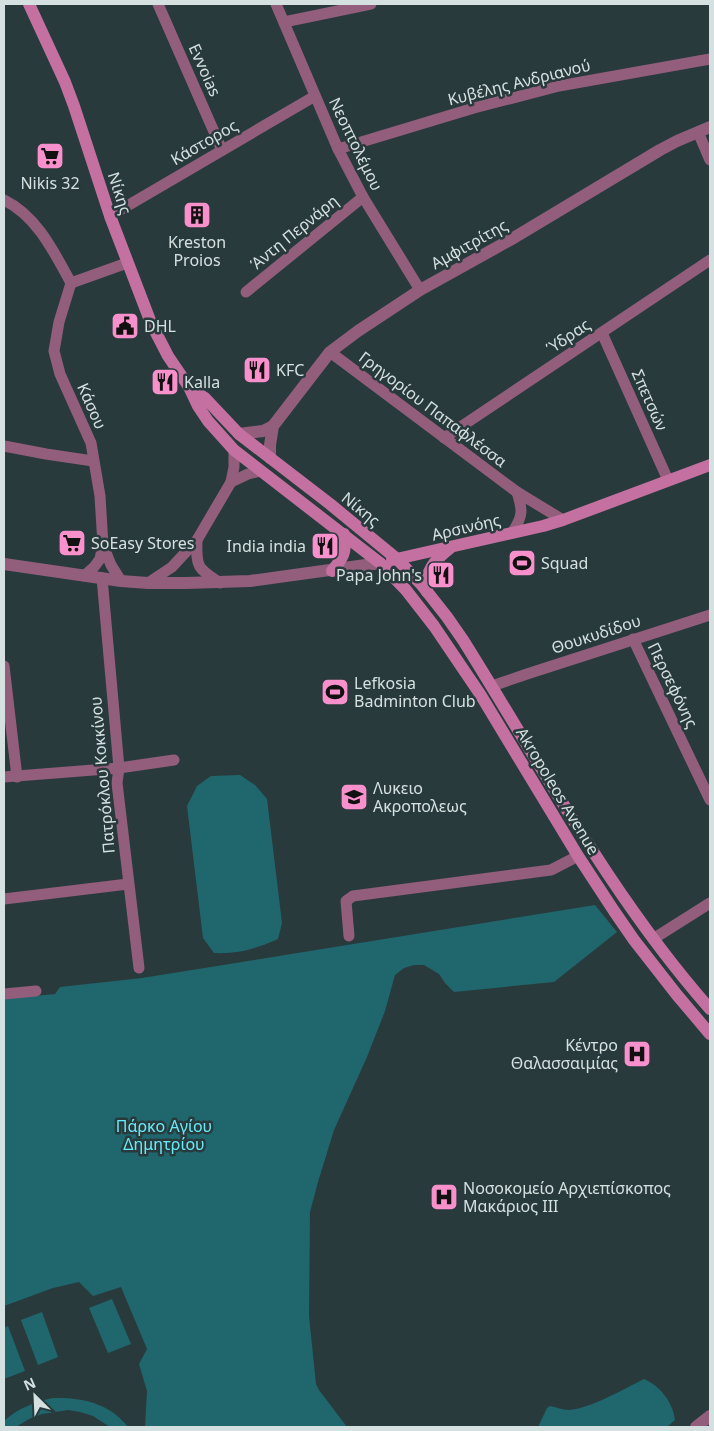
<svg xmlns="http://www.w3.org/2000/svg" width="714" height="1431" viewBox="0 0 714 1431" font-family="'Noto Sans',sans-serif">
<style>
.green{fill:#20666d}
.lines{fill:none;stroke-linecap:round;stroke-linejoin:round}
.minor{stroke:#925e7b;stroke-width:11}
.tertiary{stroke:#925e7b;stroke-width:12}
.secondary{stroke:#c471a1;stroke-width:12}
.labels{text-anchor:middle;stroke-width:5;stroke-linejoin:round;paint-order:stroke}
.street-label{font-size:16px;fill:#d5e0e1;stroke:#283a3c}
.poi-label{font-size:16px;fill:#d5e0e1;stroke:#283a3c;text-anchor:start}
.park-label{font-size:16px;fill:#67eaf8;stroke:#283a3c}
</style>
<rect width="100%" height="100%" fill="#283a3c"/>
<g class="green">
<path d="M240,775L255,785L267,799L282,923L278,939C255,949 239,954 214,953L203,938L187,806L197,786L211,776Z"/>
<path d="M595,905L617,932L554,982L454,992L445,983L439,974L424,965H414L404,968L395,975L385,1011L367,1057L334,1130L318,1182L310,1212L309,1316L316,1384L319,1390L347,1427H145L147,1391L139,1364L147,1349L121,1287L93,1296L79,1282L53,1288L4,1306V999L55,994L60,987L142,978Z"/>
<path d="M112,1299L131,1344L108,1353L89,1308Z"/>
<path d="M42,1312L58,1357L38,1365L21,1320Z"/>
<path d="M8,1326L25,1371L4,1379V1328Z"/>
<path d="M644,1379C660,1386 673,1402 675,1420L667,1427H538L547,1408L550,1406C556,1407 563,1410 569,1410C589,1409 626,1388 644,1379Z"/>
<path d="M53,1398C81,1397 110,1403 128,1427H110L93,1416L80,1412L68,1410L42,1414L29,1419L16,1427H4V1421C18,1408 35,1402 53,1398Z"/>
</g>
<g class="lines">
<g class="minor">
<path d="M158,4L222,150"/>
<path d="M276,4L338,149L363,197L420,290"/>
<path d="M284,22L371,4"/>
<path d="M698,132L710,160"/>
<path d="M338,149L474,108L559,86L710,59"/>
<path d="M4,200C37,216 54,252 71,283L59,322L54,351L60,374L91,443L100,496L103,545L100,559L94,567L84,576"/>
<path d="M110,216L315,96"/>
<path d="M71,283L127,263"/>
<path d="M246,292L363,197"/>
<path d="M602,333L668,480"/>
<path d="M330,352L517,492L563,520"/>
<path d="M444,438L710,260"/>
<path d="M4,446L46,454L93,461"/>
<path d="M231,482L248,474L261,471"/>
<path d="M512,533C523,516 523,511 517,492"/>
<path d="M197,540C196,567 197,568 220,583"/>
<path d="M103,545L111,565L121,581"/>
<path d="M102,578L119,768L117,783L139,968"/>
<path d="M148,583L172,567L197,540L231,482L234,467V450"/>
<path d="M633,639L710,800"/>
<path d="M4,666L17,777"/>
<path d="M492,686L527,674L710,615"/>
<path d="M4,777L119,768L174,760"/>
<path d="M4,899L128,884"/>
<path d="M349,936L346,901L353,896L551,870L578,856"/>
<path d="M653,939L710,903"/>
<path d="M4,994L36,991"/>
</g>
<g class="tertiary">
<path d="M239,434L263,431L273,426"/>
<path d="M270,458V445L273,426L330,352L358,331L420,290L510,240L660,150L677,141L710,127"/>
<path d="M4,564L121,581L148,583H186L250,581L380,563"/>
<path d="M696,1427L710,1416"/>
</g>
<g class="secondary">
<path d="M29,4L65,82L74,106L110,216L151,323L168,356L189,387L198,406L208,421L234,450L380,563L406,590L434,626L480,694L578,856L614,911L634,940L677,995L710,1034"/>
<path d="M191,389L205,398L239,434L330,504L397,559L421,584L447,617L463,640C542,766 612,898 710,1009"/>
<path d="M392,560L543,526L563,520L710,465"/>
<path d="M332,571C343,558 347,552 344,534"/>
<path d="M427,592C424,571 435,560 450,548"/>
</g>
</g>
<defs>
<symbol id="supermarket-square" viewBox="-11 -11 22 22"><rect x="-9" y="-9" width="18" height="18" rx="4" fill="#f890cb" stroke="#283a3c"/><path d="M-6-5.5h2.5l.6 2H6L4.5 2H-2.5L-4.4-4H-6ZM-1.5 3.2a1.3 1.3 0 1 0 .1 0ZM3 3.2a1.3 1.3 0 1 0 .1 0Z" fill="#111"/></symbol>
<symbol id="building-square" viewBox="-11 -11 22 22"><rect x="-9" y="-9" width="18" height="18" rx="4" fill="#f890cb" stroke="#283a3c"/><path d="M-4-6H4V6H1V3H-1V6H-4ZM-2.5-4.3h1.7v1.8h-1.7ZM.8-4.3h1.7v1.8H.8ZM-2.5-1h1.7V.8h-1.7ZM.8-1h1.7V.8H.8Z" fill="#111"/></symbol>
<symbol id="civic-square" viewBox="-11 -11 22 22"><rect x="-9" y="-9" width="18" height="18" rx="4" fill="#f890cb" stroke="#283a3c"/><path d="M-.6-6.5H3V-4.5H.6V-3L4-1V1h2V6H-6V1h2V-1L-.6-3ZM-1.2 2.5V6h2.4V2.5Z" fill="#111"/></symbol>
<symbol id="restaurant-square" viewBox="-11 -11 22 22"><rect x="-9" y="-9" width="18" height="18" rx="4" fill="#f890cb" stroke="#283a3c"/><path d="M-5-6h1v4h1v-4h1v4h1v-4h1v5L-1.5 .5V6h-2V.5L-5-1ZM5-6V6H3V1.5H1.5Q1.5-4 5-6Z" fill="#111"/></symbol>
<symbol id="stadium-square" viewBox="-11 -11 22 22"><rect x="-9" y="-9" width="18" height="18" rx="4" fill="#f890cb" stroke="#283a3c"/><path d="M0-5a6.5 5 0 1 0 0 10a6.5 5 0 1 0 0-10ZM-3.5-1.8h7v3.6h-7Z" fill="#111"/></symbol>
<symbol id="school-square" viewBox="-11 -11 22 22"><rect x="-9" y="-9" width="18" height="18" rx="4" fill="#f890cb" stroke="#283a3c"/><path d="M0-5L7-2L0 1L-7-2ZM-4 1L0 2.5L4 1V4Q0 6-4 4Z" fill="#111"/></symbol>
<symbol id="hospital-square" viewBox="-11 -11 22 22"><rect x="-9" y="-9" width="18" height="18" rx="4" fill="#f890cb" stroke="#283a3c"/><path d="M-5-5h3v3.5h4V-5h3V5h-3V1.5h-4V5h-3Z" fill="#111"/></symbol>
</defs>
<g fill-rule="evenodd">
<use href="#supermarket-square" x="34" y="140" width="32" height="32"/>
<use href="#building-square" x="181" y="199" width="32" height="32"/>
<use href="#civic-square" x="109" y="310" width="32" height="32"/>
<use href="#restaurant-square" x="241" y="354" width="32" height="32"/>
<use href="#restaurant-square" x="149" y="366" width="32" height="32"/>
<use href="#supermarket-square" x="56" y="527" width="32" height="32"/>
<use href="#restaurant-square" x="309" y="530" width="32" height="32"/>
<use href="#stadium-square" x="506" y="547" width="32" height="32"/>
<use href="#restaurant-square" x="425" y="559" width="32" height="32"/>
<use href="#stadium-square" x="319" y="676" width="32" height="32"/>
<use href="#school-square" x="338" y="781" width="32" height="32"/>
<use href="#hospital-square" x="621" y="1038" width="32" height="32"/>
<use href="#hospital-square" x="428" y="1181" width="32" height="32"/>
</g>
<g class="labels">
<g class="street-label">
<text transform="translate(205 70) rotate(66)" y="6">Evvoias</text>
<text transform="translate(519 82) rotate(-14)" y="6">Κυβέλης Ανδριανού</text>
<text transform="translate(204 142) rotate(-30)" y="6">Κάστορος</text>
<text transform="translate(356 144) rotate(64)" y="6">Νεοπτολέμου</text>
<text transform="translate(120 193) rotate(72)" y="6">Νίκης</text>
<text transform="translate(294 232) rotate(-39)" y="6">Άντη Περνάρη</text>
<text transform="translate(469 244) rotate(-29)" y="6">Αμφιτρίτης</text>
<text transform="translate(568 336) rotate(-34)" y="6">Ύδρας</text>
<text transform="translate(650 400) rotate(66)" y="6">Σπετσών</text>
<text transform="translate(92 406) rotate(66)" y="6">Κάσου</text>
<text transform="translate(433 409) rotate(37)" y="6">Γρηγορίου Παπαφλέσσα</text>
<text transform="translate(361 509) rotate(39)" y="6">Νίκης</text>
<text transform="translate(466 527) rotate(-13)" y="6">Αρσινόης</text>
<text transform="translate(596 634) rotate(-18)" y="6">Θουκυδίδου</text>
<text transform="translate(673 685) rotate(64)" y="6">Περσεφόνης</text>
<text transform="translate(102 775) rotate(-95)" y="6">Πατρόκλου Κοκκίνου</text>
<text transform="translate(558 791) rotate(59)" y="6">Akropoleos Avenue</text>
</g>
<g class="poi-label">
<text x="50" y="189" text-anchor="middle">Nikis 32</text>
<text x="197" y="248" text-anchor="middle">Kreston<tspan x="197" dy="18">Proios</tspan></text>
<text x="144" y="332">DHL</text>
<text x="276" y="376">KFC</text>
<text x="184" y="388">Kalla</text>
<text x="91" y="549">SoEasy Stores</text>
<text x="306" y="552" text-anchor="end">India india</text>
<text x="541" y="569">Squad</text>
<text x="422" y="581" text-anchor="end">Papa John's</text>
<text x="354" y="689">Lefkosia<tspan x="354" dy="18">Badminton Club</tspan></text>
<text x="373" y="794">Λυκειο<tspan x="373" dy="18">Ακροπολεως</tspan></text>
<text x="618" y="1051" text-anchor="end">Κέντρο<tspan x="618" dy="18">Θαλασσαιμίας</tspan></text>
<text x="463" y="1194">Νοσοκομείο Αρχιεπίσκοπος<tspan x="463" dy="18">Μακάριος ΙΙΙ</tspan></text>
</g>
<g class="park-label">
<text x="164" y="1132">Πάρκο Αγίου<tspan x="164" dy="18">Δημητρίου</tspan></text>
</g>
</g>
<rect width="714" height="1431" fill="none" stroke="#d5e0e1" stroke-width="10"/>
<g transform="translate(35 1396) rotate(336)" stroke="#283a3c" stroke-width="4" paint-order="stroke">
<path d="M0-4L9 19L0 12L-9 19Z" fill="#d5e0e1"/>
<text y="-8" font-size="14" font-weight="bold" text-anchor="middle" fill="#d5e0e1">N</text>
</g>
</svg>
